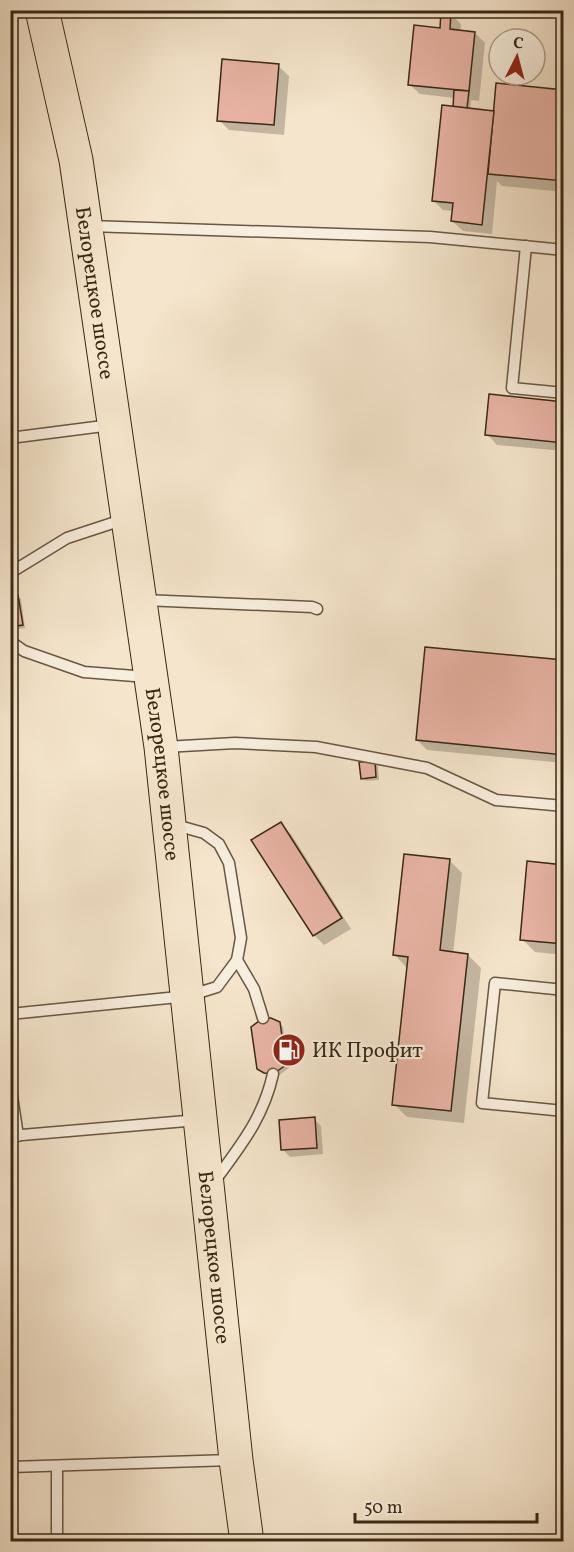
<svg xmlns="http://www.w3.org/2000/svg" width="574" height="1552" viewBox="0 0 574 1552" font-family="Vollkorn,serif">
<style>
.shadow{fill:#0003}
.building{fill:#e9b4a5;stroke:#382815;stroke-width:1.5}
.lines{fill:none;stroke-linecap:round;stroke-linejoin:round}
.service-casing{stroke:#675743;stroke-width:13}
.primary-casing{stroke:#382815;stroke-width:35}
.service{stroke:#f8eede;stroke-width:10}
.primary{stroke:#f5e5cc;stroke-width:33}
.labels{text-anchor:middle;stroke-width:4.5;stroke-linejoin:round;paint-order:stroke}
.street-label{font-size:21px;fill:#382815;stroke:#f8eede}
.poi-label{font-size:21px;fill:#382815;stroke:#f8eede;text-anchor:start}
</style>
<rect width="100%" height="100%" fill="#f5e5cc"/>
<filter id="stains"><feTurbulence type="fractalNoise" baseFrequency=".00333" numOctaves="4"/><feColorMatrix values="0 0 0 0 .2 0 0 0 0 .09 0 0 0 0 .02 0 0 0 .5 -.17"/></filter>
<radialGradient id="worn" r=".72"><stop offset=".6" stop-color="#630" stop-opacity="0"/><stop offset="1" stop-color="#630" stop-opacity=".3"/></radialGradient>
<g class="shadow">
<path d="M451,14L461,24L460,32L475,33L485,43L479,101L471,100L470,110L495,112L564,91V192L502,186L497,181L492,234L463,231L452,221L453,211L443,210L433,200L455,98L420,94L409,84Z"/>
<path d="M278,66L289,76L284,135L229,130L219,120Z"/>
<path d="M564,404V451L497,445L487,434Z"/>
<path d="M17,596L21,599L25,628L10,630V597Z"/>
<path d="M564,662V763L427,750L417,740Z"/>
<path d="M374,762L378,766L379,780L366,781L362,778Z"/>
<path d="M280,824L291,834L351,929L324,945L314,935Z"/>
<path d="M449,860L462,873L453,954L468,955L481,968L464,1123L407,1117L394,1104L407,968L395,955Z"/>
<path d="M564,866V955L535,952L522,939Z"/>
<path d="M279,1023L283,1027L289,1068L277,1077L269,1076L262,1072Z"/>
<path d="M314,1119L321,1126L323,1154L290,1157L283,1150Z"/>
</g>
<g class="building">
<path d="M441,11L451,12L450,29L475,32L469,91L408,85L414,25L440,28Z"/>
<path d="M222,59L279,64L274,125L217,121Z"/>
<path d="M496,83L564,90V181L488,174Z"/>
<path d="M454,90L469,91L467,108L453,107Z"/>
<path d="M442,105L494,111L482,225L451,221L453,203L432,201Z"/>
<path d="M489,394L564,402V443L485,435Z"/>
<path d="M18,595L23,625L10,627V596Z"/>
<path d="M425,647L564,660V755L416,740Z"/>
<path d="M375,761L376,777L361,779L359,762Z"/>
<path d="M281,822L342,918L313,936L251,840Z"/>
<path d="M404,854L450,859L440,950L468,954L451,1111L392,1105L408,957L393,955Z"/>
<path d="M527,861L564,865V944L520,940Z"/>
<path d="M263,1018H271L280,1022L286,1065L273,1074L264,1073L257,1069L251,1027Z"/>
<path d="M315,1117L317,1148L281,1150L279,1120Z"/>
</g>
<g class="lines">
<defs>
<g id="service">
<path d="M89,226L430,237L564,250"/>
<path d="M526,246L512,388L564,393"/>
<path d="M10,438L111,425"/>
<path d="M10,573L67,538L125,519"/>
<path d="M143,600L312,607L317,609"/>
<path d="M10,641L24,651L84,672L147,677"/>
<path d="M165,747L235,743L316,747L427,768L496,800L564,806"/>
<path d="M237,960L254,989L263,1018"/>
<path d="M564,990L495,983L482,1103L564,1111"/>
<path d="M10,1014L188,996L217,987L237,960L241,938L229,863L219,844L204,833L172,824"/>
<path d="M10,1083L18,1136"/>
<path d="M10,1136L198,1120"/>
<path d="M214,1182C240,1146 263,1119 273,1074"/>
<path d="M57,1466V1542"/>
<path d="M10,1467L232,1460"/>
</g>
<g id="primary">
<path id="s1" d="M42,10L76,160L161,747L236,1460L247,1542"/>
</g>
</defs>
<use href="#service" class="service-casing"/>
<use href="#primary" class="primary-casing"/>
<use href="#service" class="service"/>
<use href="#primary" class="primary"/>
</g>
<defs>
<symbol id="fuel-disc" viewBox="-11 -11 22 22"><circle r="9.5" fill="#8f2418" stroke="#f8eede"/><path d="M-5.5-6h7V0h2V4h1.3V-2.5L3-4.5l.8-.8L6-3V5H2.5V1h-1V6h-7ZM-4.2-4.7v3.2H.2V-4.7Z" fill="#fff"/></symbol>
</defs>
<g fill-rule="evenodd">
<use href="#fuel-disc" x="270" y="1031" width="38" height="38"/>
</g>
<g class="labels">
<g class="street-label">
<text dy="7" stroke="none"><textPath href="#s1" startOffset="288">Белорецкое шоссе</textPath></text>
<text dy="7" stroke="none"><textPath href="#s1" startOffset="774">Белорецкое шоссе</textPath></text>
<text dy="7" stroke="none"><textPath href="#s1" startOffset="1260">Белорецкое шоссе</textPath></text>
</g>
<g class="poi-label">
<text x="312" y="1057">ИК Профит</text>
</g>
</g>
<rect width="574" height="1552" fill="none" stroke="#f5e5cc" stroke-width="36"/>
<rect x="12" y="12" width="550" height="1528" fill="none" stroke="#382815" stroke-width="3"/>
<rect x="18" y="18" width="538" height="1516" fill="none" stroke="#382815" stroke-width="1.5"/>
<g transform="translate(517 57) rotate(6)"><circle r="28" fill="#f8eede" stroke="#ab9f8e" stroke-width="1.5"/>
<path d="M0-4.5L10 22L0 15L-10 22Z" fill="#8f2418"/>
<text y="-9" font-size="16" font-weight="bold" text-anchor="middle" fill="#382815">С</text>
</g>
<path d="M355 1513v9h182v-9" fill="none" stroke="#382815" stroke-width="3"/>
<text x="364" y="1513" font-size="18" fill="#382815" stroke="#f8eede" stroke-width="4.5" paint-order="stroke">50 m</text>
<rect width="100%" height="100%" filter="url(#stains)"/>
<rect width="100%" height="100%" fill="url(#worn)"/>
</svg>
